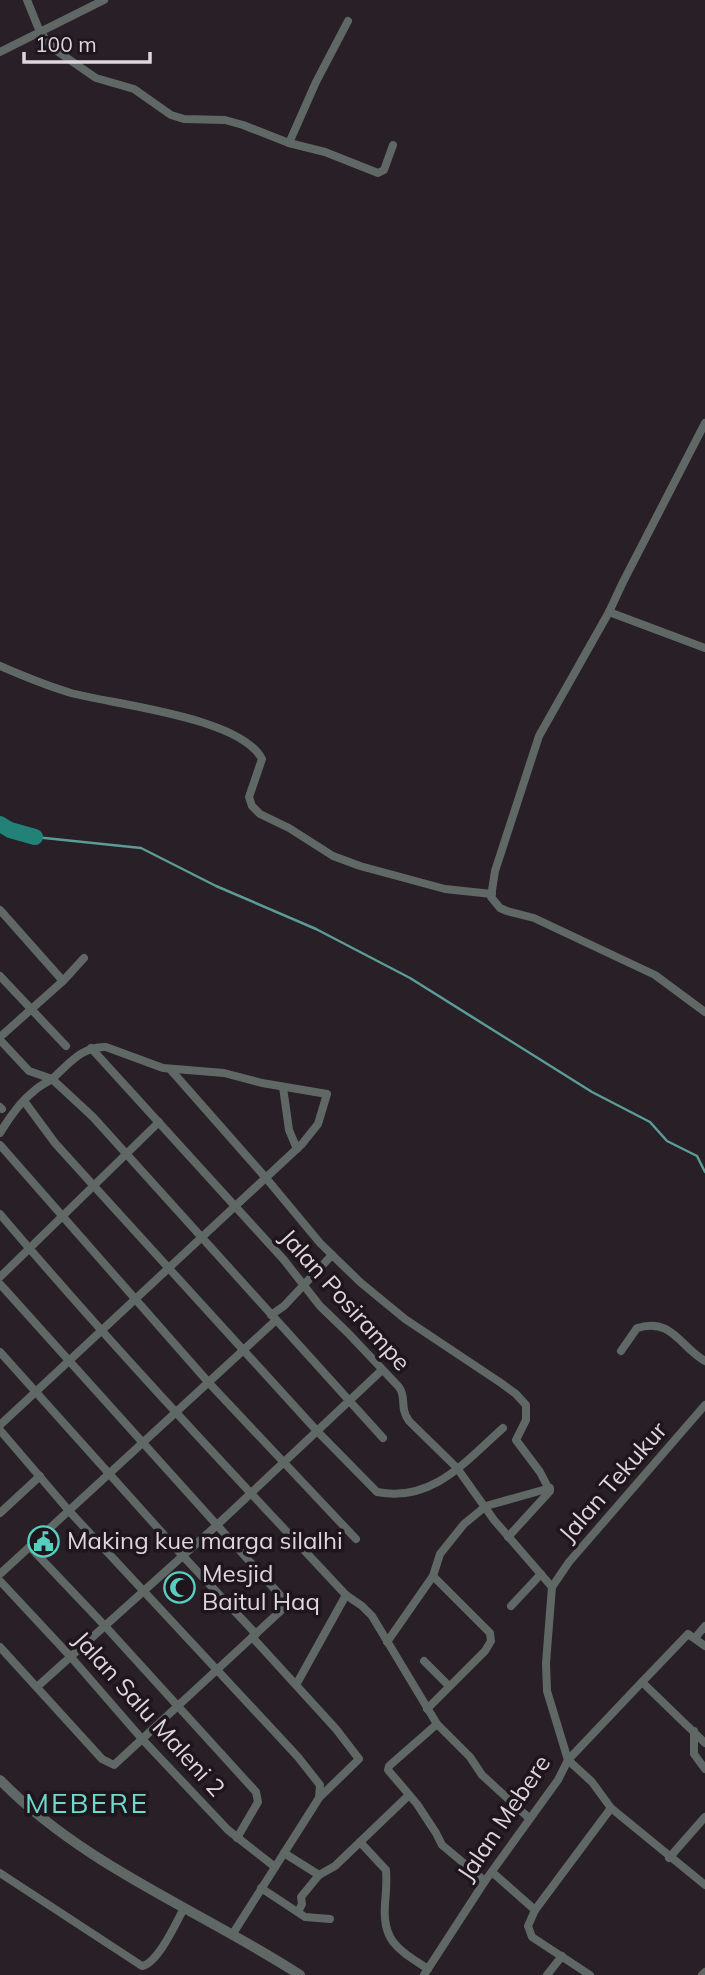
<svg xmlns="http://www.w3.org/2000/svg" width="705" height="1975" viewBox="0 0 705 1975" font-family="Mulish,sans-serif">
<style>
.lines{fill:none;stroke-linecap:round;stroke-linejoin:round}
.stream{stroke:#5b9c96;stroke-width:2.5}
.river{stroke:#238278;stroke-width:16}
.minor{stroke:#606866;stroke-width:8}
.tertiary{stroke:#606866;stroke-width:10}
.labels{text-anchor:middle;stroke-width:7;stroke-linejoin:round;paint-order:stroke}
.street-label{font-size:24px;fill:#ddd7dc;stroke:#1f161d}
.poi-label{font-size:24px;fill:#ddd7dc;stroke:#1f161d;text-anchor:start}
.quarter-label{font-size:28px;letter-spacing:2px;fill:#70d9cc;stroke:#1f161d}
</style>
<rect width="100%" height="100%" fill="#281f27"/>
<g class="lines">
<path class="stream" d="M35,837L141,848L216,886L316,929L410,978L592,1092L650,1122L667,1141L697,1156L705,1172"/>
<path class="river" d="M0,824L10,830L35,837"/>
<g class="minor">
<path d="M27,0L40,32L54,49L96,78L134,89L171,115L184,119L225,120L243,125L289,143L325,152L378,173L384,170L393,145"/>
<path d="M0,52L104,0"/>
<path d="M289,143L316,82L348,21"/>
<path d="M705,423L623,582L609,612L539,736L495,871L491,897L500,908L507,911L534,918L655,975L705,1012"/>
<path d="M609,612L705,648"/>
<path d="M0,666C23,676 47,686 71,693C116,705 240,717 262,759L249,797L252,806L260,814L289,828L333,856L360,866L445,889L492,894"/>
<path d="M0,910L63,981"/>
<path d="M0,976L66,1046"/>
<path d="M0,1037L63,981L84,958"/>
<path d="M0,1040L29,1071L52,1079L93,1117L383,1438"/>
<path d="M91,1048L284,1260L320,1306L348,1333L399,1387C407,1398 399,1407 409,1421L457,1468L494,1520L552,1587"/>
<path d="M170,1069L266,1178L320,1243L360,1282L405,1319L501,1383L516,1394L526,1405V1420L516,1440L540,1472L550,1491L508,1537"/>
<path d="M283,1087L289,1130L297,1149"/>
<path d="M24,1101L55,1143L93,1185L317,1431L377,1492C432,1503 466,1461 503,1428"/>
<path d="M0,1107L2,1109"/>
<path d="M0,1133C9,1118 20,1102 34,1091C39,1086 46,1083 52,1079C69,1064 82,1046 106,1047L163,1068L224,1073L262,1083L327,1094L318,1124L302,1144L0,1425"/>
<path d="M0,1145L209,1383L356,1539"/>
<path d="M0,1214C111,1345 229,1470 346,1595L362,1606L372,1616L437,1724L470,1757L482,1775L529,1818"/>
<path d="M0,1277L159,1122"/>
<path d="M0,1284L288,1604L114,1765L102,1759L0,1647"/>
<path d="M271,1315L284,1306L332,1255"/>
<path d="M621,1351L637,1328C672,1317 680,1347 705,1361"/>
<path d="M0,1352L182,1555L256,1634"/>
<path d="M0,1430L70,1512L298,1757L320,1785L319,1798L232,1935"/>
<path d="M0,1513L40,1476"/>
<path d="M30,1547L105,1626L256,1792L258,1802L237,1838"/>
<path d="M0,1574L275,1321"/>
<path d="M0,1581L70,1656L142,1739L228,1830L275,1867"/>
<path d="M552,1587L569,1562L705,1405"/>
<path d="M511,1606L541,1574"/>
<path d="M252,1637L336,1729L359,1759L321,1796"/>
<path d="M695,1638L705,1626"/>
<path d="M387,1642L433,1576L440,1554L464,1524L486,1506L550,1488"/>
<path d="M424,1661L449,1686"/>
<path d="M642,1682L688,1634L705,1646"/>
<path d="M296,1685L346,1595"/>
<path d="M38,1686L216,1526L382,1370"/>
<path d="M427,1709L485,1651L491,1641L490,1633L433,1576"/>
<path d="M437,1724L389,1766L388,1770L417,1804L436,1833L442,1845L485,1881"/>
<path d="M694,1731V1754L705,1769"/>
<path d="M705,1743L642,1682L568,1760L592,1782L611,1808L705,1885"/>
<path d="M360,1842L386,1870C387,1881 386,1893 385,1904C382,1942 399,1950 428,1969"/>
<path d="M284,1853L319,1875"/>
<path d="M669,1858L705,1817"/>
<path d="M492,1872L535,1910"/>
<path d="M0,1873L142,1966C158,1963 176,1923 184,1908"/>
<path d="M261,1888L305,1917L330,1919"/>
<path d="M298,1912L302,1904L301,1897L319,1875L335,1866L409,1795"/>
<path d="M424,1975L485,1881L558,1780L568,1760L547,1691L546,1663L552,1587"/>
<path d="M547,1975L562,1956"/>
<path d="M590,1975L532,1937L528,1926L535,1910L611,1808"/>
<path d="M702,1975L705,1972"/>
</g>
<path class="tertiary" d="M0,1780C85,1867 200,1910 300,1975"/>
</g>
<defs>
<symbol id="civic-ring" viewBox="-11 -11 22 22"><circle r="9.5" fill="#1f161d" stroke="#58cec0" stroke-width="1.5"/><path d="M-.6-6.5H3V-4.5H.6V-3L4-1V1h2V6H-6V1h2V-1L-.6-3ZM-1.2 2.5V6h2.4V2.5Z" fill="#58cec0"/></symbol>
<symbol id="mosque-ring" viewBox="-11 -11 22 22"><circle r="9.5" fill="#1f161d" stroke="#58cec0" stroke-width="1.5"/><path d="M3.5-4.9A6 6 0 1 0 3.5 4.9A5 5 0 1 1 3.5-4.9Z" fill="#58cec0"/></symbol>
</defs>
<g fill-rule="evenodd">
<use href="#civic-ring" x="26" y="1524" width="35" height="35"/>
<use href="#mosque-ring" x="162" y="1570" width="35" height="35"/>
</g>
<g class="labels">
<g class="street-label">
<text transform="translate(345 1300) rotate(48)" y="8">Jalan Posirampe</text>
<text transform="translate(613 1482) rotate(-49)" y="8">Jalan Tekukur</text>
<text transform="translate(149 1714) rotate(48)" y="8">Jalan Salu Maleni 2</text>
<text transform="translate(504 1818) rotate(-56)" y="8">Jalan Mebere</text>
</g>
<g class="poi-label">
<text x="67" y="1549">Making kue marga silalhi</text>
<text x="202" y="1582">Mesjid<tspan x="202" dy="28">Baitul Haq</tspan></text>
</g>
<g class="quarter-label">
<text x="87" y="1813">MEBERE</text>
</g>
</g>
<path d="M24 52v10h126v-10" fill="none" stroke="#ddd7dc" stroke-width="3.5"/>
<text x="35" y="52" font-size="21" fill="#ddd7dc" stroke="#1f161d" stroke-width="5" paint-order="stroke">100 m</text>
</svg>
